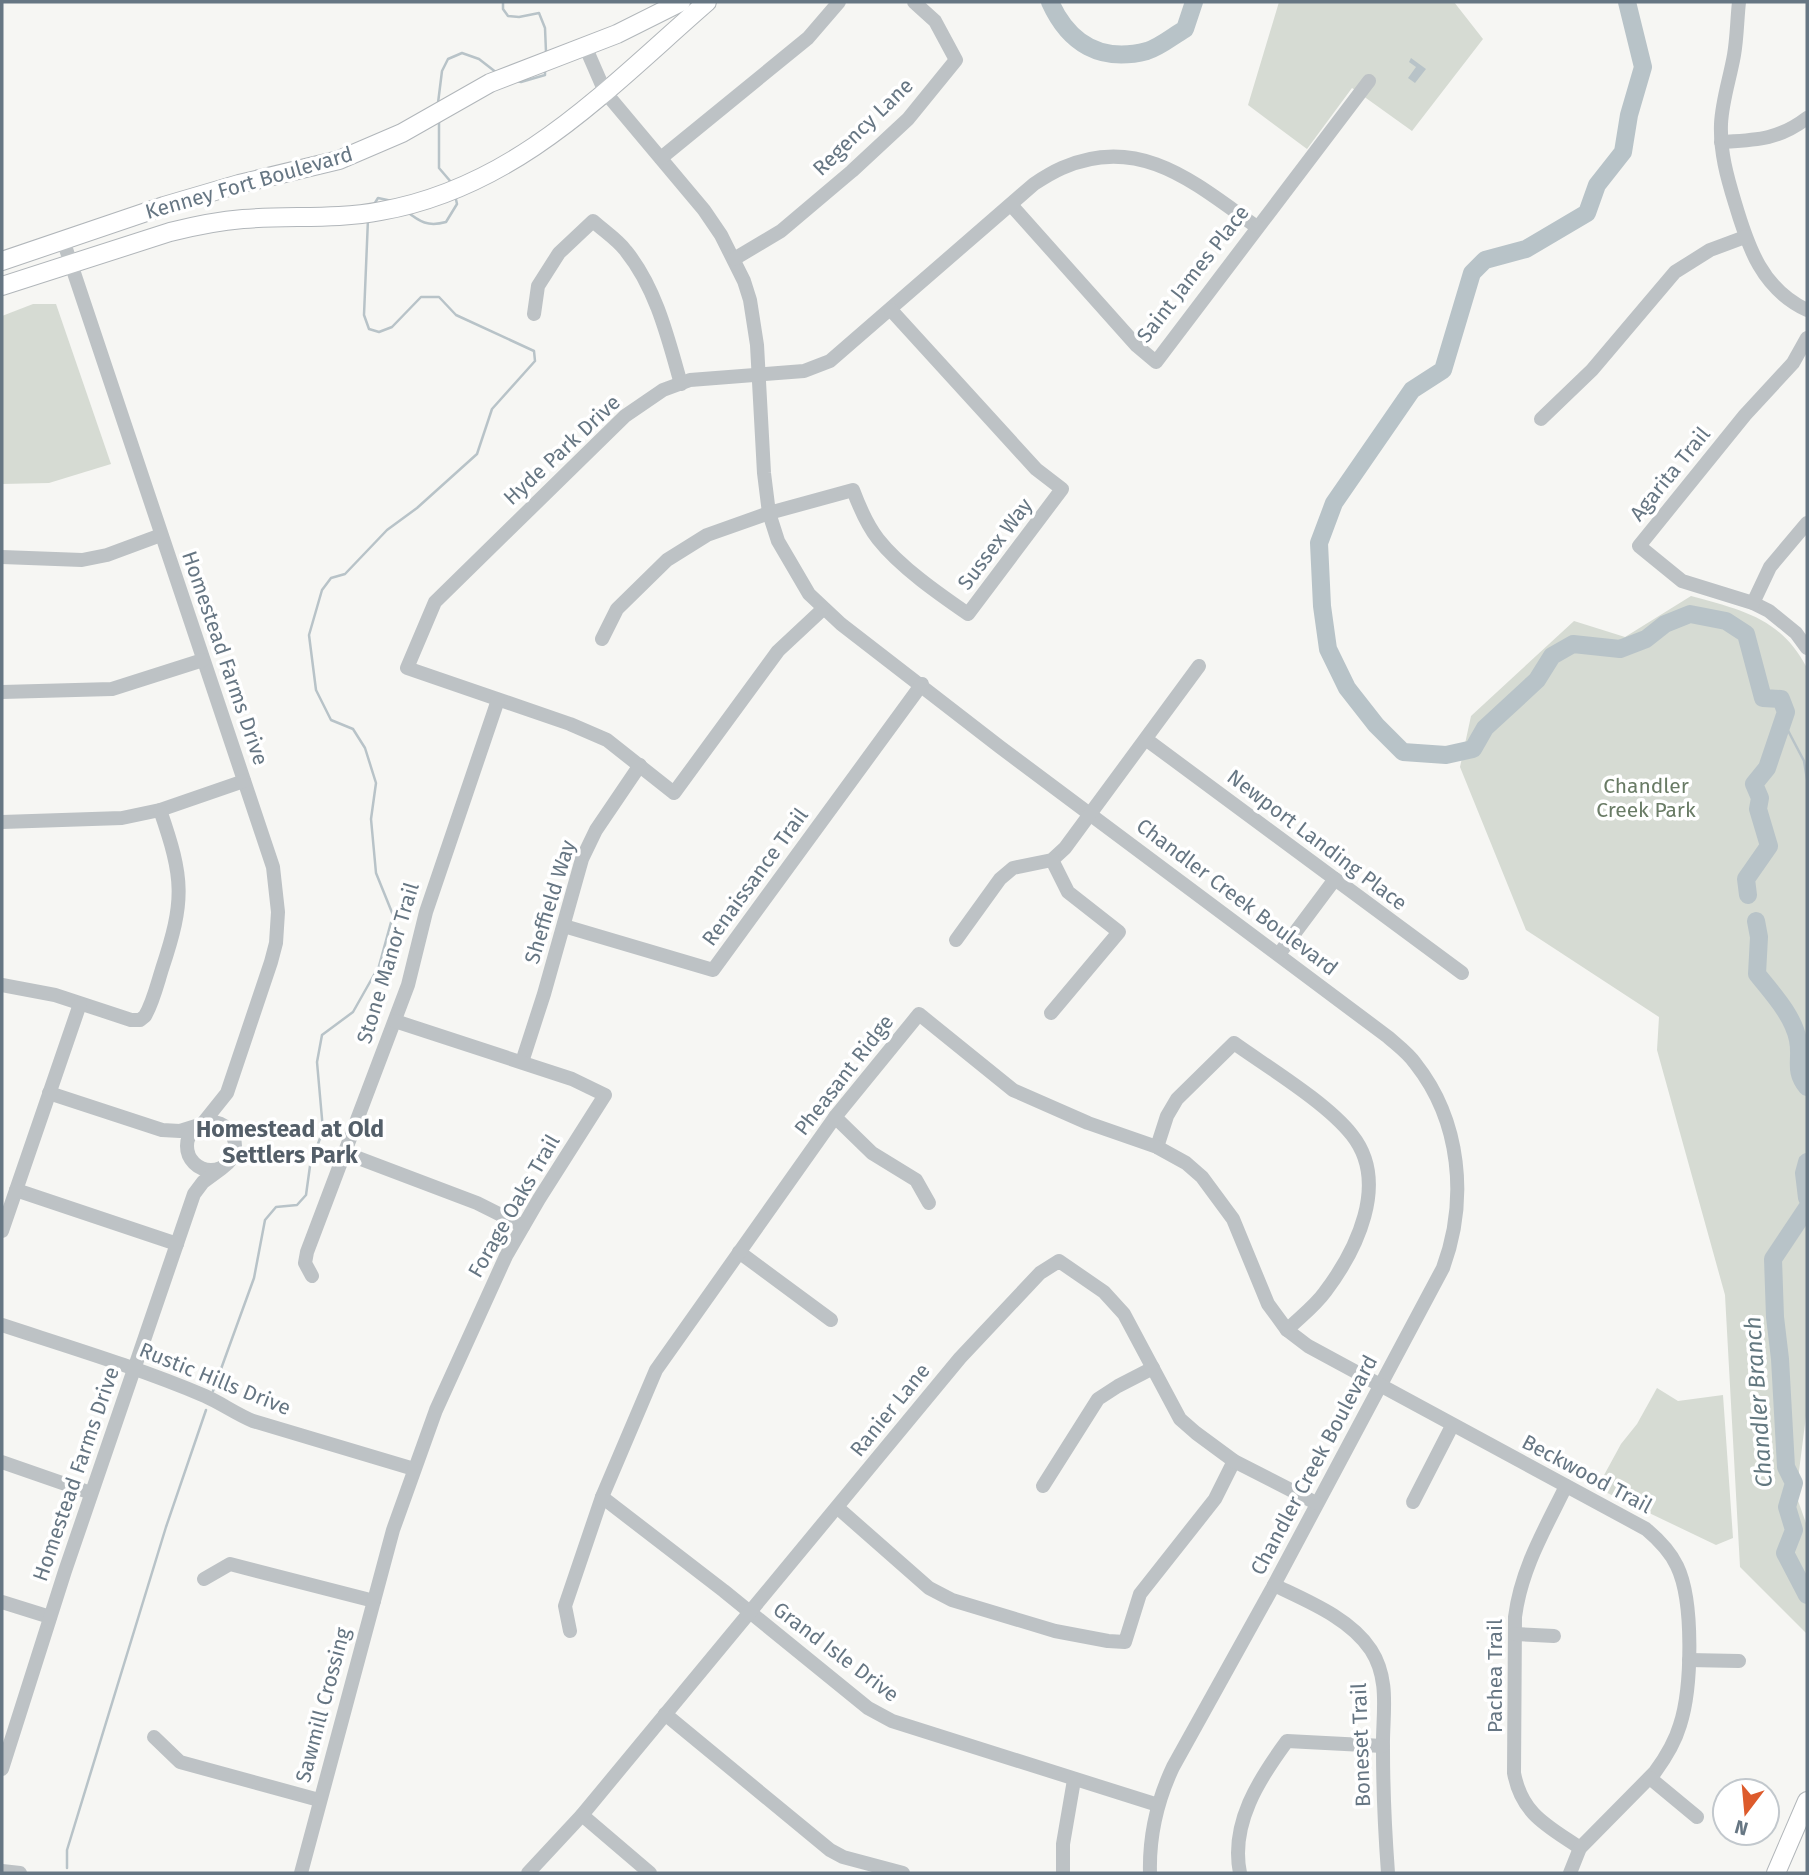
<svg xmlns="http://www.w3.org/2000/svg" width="1809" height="1875" viewBox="0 0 1809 1875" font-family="'Fira Sans',sans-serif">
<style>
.green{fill:#d6dbd3}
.water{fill:#b8c3c8}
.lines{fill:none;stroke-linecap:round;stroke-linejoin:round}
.stream{stroke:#b8c3c8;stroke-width:2.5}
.river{stroke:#b8c3c8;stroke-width:18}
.major-casing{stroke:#b1b6ba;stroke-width:20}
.minor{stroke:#bdc2c5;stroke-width:14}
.major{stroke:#fff;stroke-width:18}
.labels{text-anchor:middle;stroke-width:7;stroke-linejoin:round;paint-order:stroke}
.street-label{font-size:21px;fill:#667683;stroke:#fff}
.park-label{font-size:21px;fill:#697b65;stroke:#fff}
.neighbourhood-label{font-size:23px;font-weight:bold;fill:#545f69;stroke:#fff}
.water-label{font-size:23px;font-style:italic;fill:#62777f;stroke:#fff}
</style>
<rect width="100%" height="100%" fill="#f6f6f3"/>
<g class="green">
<path d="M1279,2H1454L1483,39L1412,131L1352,88L1307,149L1248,105Z"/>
<path d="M33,304H56L111,464L49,483L2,484V316Z"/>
<path d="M1691,596C1742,610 1781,618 1807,668V1408L1796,1495L1807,1526V1634L1740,1567L1725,1295L1657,1050L1659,1017L1526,930L1460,767L1471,716L1574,621L1625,637Z"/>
<path d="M1657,1388L1678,1401L1723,1395L1733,1538L1716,1545L1597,1488L1621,1444L1637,1424Z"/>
</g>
<path class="water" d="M1411,58L1426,69L1415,83L1408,78L1416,67L1409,62Z"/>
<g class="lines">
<g class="stream">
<path d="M503,2V9L508,16L519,17L539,13L545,28L546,52"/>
<path d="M516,81L521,82L545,75V69"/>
<path d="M438,103L442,71L448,59L462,53L479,59L497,73"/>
<path d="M439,120V168L451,182"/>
<path d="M373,206L378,198L392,201"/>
<path d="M406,211C420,222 428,227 446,222L457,204L455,195"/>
<path d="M1783,721L1804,761L1807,779"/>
<path d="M213,1391L254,1278L265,1220L276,1207L297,1205L306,1195L310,1166L323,1130L317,1062L322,1035L353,1012L379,966L393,915L376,873L371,819L376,783L365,748L353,729L331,720L316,690L309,635L322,590L331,578L345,574L387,530L417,508L477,454L492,409L535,361L534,351L456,315L439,297H421L392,327L379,332L369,329L364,315L368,219"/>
<path d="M67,1868V1850L166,1527L206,1410"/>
</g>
<g class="river">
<path d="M1050,2C1069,44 1101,63 1147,51C1160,47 1173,36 1185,29L1194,2"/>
<path d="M1627,2L1643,67L1629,115L1623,152L1597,185L1587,213L1526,249L1485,260L1472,273L1443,370L1412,390L1334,503L1319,543L1322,606L1328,649L1347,688L1376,725L1403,752L1446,755L1473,749L1485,728L1537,680L1552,656L1573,644L1620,649L1646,639L1665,624L1690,614L1726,621L1746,634L1763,698L1781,699L1786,712L1767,768L1754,784L1760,798L1758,809L1769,846L1746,879L1748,895"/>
<path d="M1756,921L1759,937L1757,974C1772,993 1793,1015 1798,1040C1802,1060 1793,1070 1807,1087"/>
<path d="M1807,1162L1804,1173L1807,1198"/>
<path d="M1807,1208L1773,1259L1775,1317L1780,1359L1786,1467L1794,1483L1787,1507L1794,1530L1785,1553L1807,1595"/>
</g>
<defs>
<g id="major">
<path d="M2,261L164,206L239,184L339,160L402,133L490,83L617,34L681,2"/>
<path d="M2,286L170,232C194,226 218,221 243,219C290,215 335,220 381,211C517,187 607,89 707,2"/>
<path d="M1776,1873L1807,1801"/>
</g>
</defs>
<use href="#major" class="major-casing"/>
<g class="minor">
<path d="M1739,2C1737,20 1737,38 1734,55C1730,78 1722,101 1721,124C1720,152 1727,177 1735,203C1748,247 1762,289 1807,310"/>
<path d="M585,46L605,92L704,210L721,235L744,281L750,300L757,345L764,473L769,513L778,541L809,594L841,624L1000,747L1388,1037C1397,1045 1408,1053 1415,1063C1461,1121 1468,1200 1443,1268L1274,1585L1173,1767C1157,1801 1149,1836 1150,1873"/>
<path d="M1721,142C1756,140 1778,140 1807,118"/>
<path d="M661,158L808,38L839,2"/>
<path d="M1012,206L1137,346L1156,362L1369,81"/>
<path d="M63,240L273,867L278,912L276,943L271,962L227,1093L203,1123"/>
<path d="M734,259L781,231L852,171L908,119L956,60L935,21L914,2"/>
<path d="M534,314L538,286L559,253L593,221C604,231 618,240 626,251C656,288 668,338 681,384"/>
<path d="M1807,338L1793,363L1745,415L1639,546L1682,581L1753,603L1769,611L1796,633L1807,648"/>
<path d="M1541,419L1592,370L1675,272L1710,250L1745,237"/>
<path d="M2,557L82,560L107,555L161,535"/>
<path d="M1753,603L1770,567L1807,523"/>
<path d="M823,609L778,651L674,793L607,740L570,724L407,668L435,602L625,416L663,390L690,380L804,371L830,361L1034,184C1043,178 1053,172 1062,168C1141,133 1197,185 1257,227"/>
<path d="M602,639L617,609L667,560L707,535L769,513L853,490C859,506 867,525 878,539C900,567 939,594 968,614L1062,489L1036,469L891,310"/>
<path d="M2,692L112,689L203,660"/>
<path d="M1147,740L1462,973"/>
<path d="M2,822L122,818L160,810L244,781"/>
<path d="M564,926L713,970L922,684"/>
<path d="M956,940L1000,879L1013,868L1052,860L1065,848L1199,666"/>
<path d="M1279,954L1335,879"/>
<path d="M2,985L55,995L131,1020H140L145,1016C153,1002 157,985 162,969C185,900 184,879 160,810"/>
<path d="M1051,1013L1119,932L1068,892L1052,860"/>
<path d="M522,1062L544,994L582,859L596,830L640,765"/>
<path d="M49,1093L162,1130L180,1131L196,1126"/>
<path d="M835,1117L872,1153L916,1180L929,1203"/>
<circle cx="211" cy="1146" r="24"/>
<path d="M1157,1147L1167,1116L1177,1099L1234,1043C1269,1068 1327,1103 1352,1135C1390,1183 1356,1251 1325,1292C1315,1306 1299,1318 1287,1330"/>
<path d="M345,1153L477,1203L523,1226"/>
<path d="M16,1190L177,1244"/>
<path d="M2,1231L80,1004"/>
<path d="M739,1252L831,1320"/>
<path d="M312,1276L305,1263L307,1252L408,985L426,912L498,700"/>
<path d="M2,1325C69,1347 139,1368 205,1396C221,1403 236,1414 253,1421L414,1469"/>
<path d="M2,1462L91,1493"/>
<path d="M1043,1486L1098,1399L1118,1386L1153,1368"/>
<path d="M1566,1486C1545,1529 1521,1569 1515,1617L1514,1773C1522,1815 1548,1826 1580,1848"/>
<path d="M602,1497L724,1591L868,1708L892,1721L1158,1805"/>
<path d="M1413,1502L1452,1426"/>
<path d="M838,1508L929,1588L952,1600L1055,1631L1108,1641L1125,1642L1140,1594L1215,1499L1234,1461"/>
<path d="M204,1579L230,1564L374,1601"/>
<path d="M1274,1585C1307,1601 1350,1618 1371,1650C1391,1681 1382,1716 1383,1750C1383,1791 1385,1832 1388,1873"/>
<path d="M2,1602L50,1617"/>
<path d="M570,1631L565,1606L602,1497L656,1370L835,1117L919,1014L1013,1090L1088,1123L1157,1147L1186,1163L1202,1177L1233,1219L1268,1304L1287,1330L1308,1346L1646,1529C1659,1540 1670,1551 1677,1566C1694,1601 1692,1688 1680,1725C1675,1742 1666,1757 1655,1772L1580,1848L1570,1873"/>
<path d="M1515,1634L1554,1636"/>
<path d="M1689,1660L1739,1661"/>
<path d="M665,1714L830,1850L843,1857L903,1873"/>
<path d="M154,1737L180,1762L319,1800"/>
<path d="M2,1769L65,1571L194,1194L203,1182L222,1168"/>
<path d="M1650,1778L1697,1817"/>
<path d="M582,1815L650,1873"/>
<path d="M2,1871L20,1873"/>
<path d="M301,1873L393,1530L436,1410L506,1256L539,1199L605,1095L572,1079L395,1021"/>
<path d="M528,1873L582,1815L960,1358L1040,1273L1059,1261L1104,1292L1124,1314L1180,1419L1196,1433L1234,1461L1316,1503"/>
<path d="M1063,1873V1844L1074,1780"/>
<path d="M1240,1873C1230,1824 1259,1779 1287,1741L1383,1746"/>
</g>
<use href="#major" class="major"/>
</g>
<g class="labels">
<g class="street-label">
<text transform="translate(863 127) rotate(-44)" y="7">Regency Lane</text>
<text transform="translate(249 183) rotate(-16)" y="7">Kenney Fort Boulevard</text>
<text transform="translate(1193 274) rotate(-52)" y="7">Saint James Place</text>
<text transform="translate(562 450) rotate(-43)" y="7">Hyde Park Drive</text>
<text transform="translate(1670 474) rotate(-51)" y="7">Agarita Trail</text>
<text transform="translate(995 544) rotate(-53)" y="7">Sussex Way</text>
<text transform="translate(225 658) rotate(71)" y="7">Homestead Farms Drive</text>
<text transform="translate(1317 840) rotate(37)" y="7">Newport Landing Place</text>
<text transform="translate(755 877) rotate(-54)" y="7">Renaissance Trail</text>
<text transform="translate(1237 897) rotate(37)" y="7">Chandler Creek Boulevard</text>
<text transform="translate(550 902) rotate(-73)" y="7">Sheffield Way</text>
<text transform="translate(388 963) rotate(-73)" y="7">Stone Manor Trail</text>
<text transform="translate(844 1075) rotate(-52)" y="7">Pheasant Ridge</text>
<text transform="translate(514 1206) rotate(-60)" y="7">Forage Oaks Trail</text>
<text transform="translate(215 1379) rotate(22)" y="7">Rustic Hills Drive</text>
<text transform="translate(890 1410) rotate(-51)" y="7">Ranier Lane</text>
<text transform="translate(1314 1465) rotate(-62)" y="7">Chandler Creek Boulevard</text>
<text transform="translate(76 1474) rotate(-71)" y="7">Homestead Farms Drive</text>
<text transform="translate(1587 1474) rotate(28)" y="7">Beckwood Trail</text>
<text transform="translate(836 1652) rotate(37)" y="7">Grand Isle Drive</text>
<text transform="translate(1495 1676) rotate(-90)" y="7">Pachea Trail</text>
<text transform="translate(323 1705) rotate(-75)" y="7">Sawmill Crossing</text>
<text transform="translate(1361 1745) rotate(-92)" y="7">Boneset Trail</text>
</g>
<g class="park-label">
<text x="1646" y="793">Chandler<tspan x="1646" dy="24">Creek Park</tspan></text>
</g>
<g class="neighbourhood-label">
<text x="290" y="1137">Homestead at Old<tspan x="290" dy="26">Settlers Park</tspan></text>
</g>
<g class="water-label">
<text transform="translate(1758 1402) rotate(-94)" y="8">Chandler Branch</text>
</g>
</g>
<rect width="1809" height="1875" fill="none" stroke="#667683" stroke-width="7"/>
<g transform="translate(1746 1812) rotate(196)"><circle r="33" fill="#ffffff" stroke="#c2c8cd" stroke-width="2"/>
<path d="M0-5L12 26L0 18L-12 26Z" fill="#dd5b2c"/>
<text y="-10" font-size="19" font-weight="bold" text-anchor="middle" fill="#667683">N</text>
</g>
</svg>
